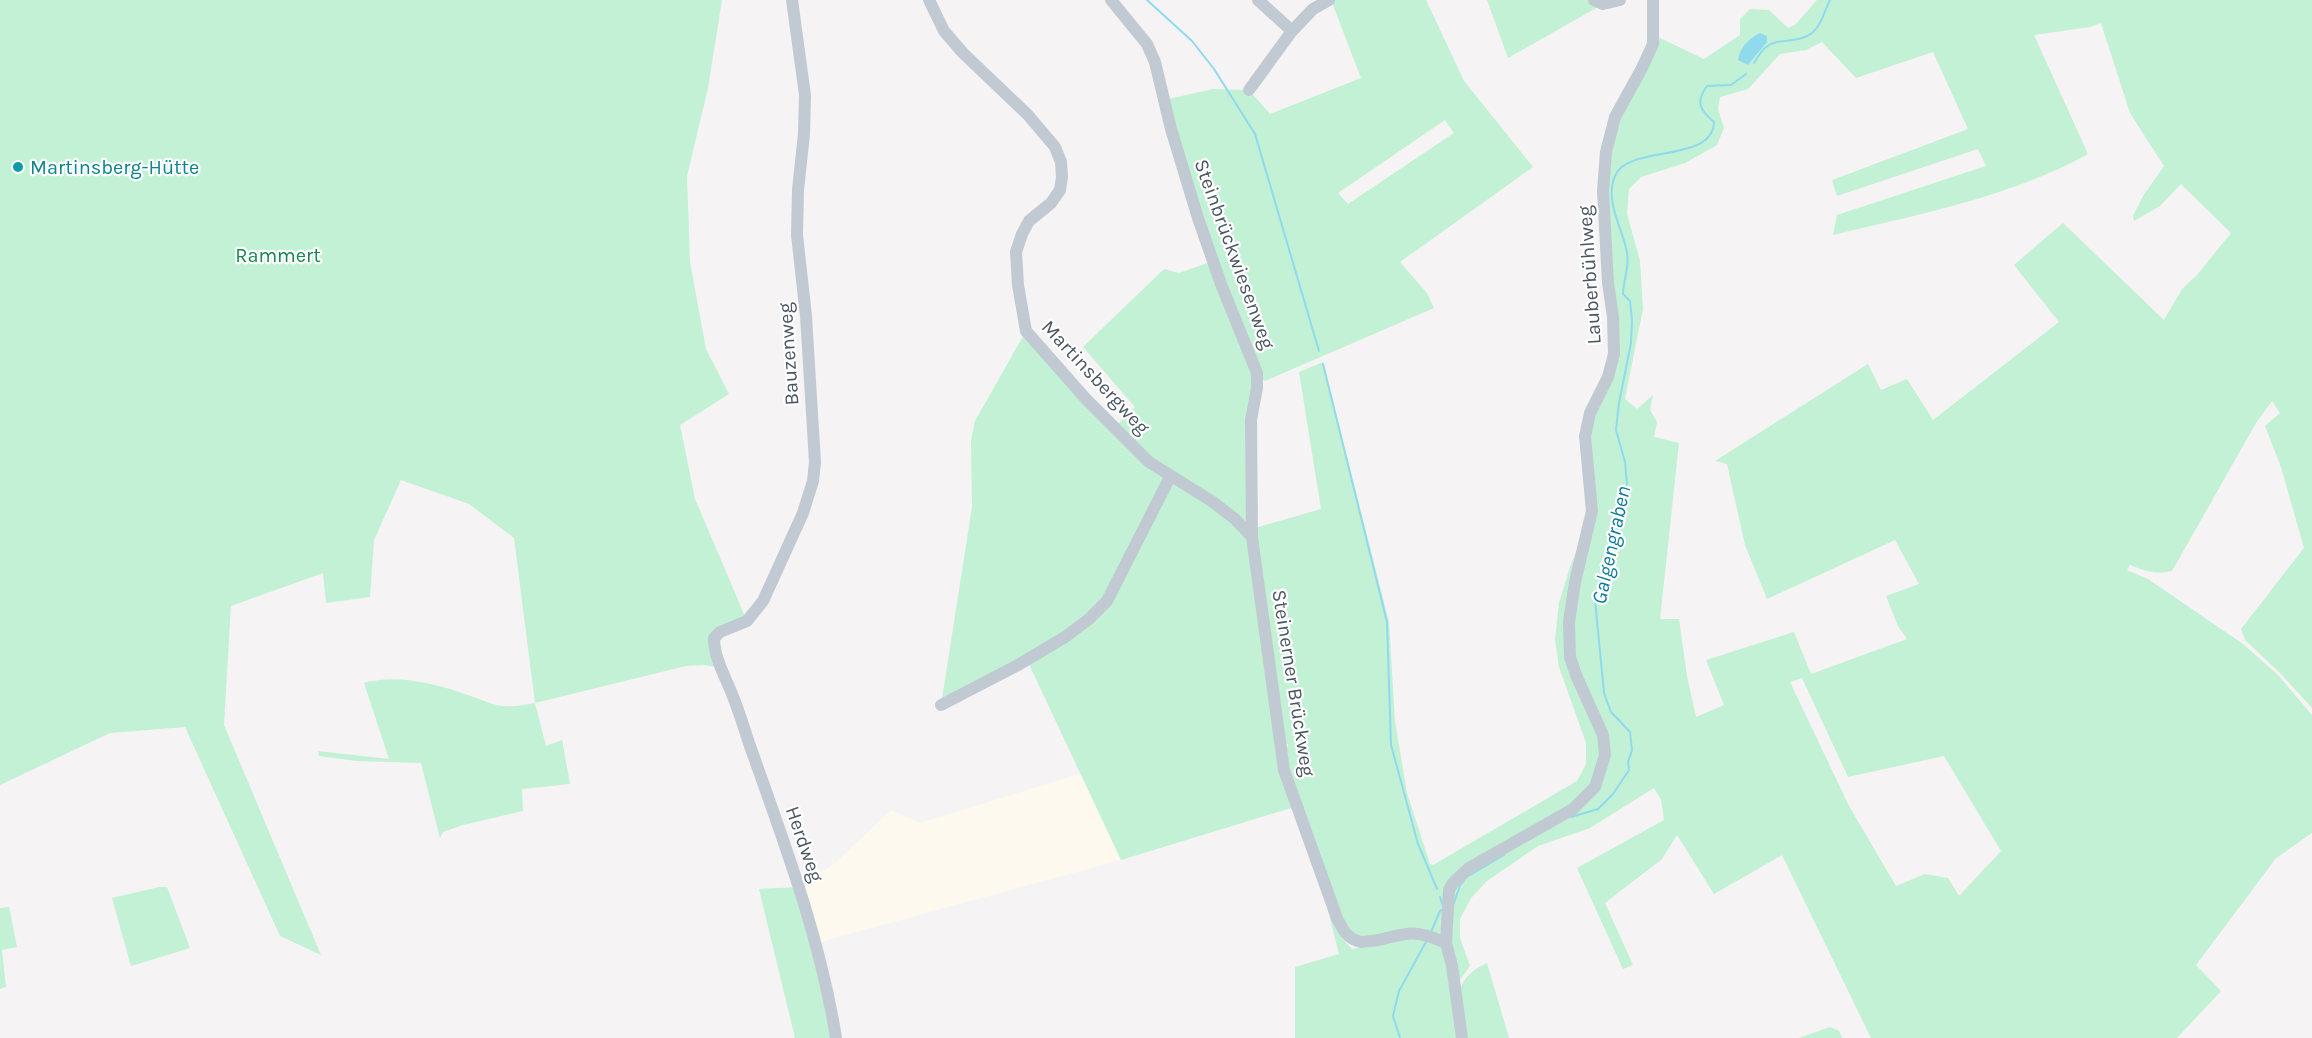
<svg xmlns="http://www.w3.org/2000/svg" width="2312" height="1038" viewBox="0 0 2312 1038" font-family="Karla,sans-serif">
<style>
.commercial{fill:#fdf9ef}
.green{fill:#c3f1d5;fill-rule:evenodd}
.water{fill:#90daee}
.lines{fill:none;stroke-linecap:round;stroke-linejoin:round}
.stream{stroke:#90daee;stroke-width:2}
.minor{stroke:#c1cad2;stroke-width:12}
.culture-dot{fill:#0f9aa8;stroke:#fff;stroke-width:2}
.labels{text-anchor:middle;stroke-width:4.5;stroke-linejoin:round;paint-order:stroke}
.culture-label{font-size:20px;fill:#0d838f;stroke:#fff;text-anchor:start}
.street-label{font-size:20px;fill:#4a5661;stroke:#fff}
.park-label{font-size:20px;fill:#17864f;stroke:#fff}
.water-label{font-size:21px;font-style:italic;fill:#0c7c9b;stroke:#fff}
</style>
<rect width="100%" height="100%" fill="#f5f3f3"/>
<path class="commercial" d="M1082,773L1121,860L842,936L822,942L819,946L799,887L835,863L891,810L920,823Z"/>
<g class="green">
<path d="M0,0H722L708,88L687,176L690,262L706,349L729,394L680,425L695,499L747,621L720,632L721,668L705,665L686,666L535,703L546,746L562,740L570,784L522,789L523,811L463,825L443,832L440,838L421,763L357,761L319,756L318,751L389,759L364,683C395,674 432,683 462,693C475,697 489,704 502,706C513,707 524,705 535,703L514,538L469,504L401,480L374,540L370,597L326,603L323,573L231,606L224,725L321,955L280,936L185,727L110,733L0,785Z"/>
<path d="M1331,0H1426L1464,81L1533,167L1400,262L1427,293L1434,308L1265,381L1258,375L1254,517L1291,808L1121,860L1027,660L941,705L972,507L971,440L975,421L1026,331L1114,428L1135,407L1083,347L1164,269L1179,273L1213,261L1164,100L1213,89L1249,90L1270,114L1361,78ZM1445,120L1454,133L1348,204L1338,193Z"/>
<path d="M1487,0H1594L1603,4L1508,58Z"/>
<path d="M1817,0H2312V708L2280,673L2245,640L2241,629L2304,548L2281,467L2265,426L2280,413L2272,401L2256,423L2172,571C2156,575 2145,571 2130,565L2127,570L2148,579L2243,644L2278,675L2312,715V833L2276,858L2196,965L2221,991L2177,1038H1871L1782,855L1714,894L1677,835L1662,859L1605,903L1633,965L1623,969L1577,868L1664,820L1661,800L1654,788L1590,828L1538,846L1487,881L1471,898L1460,919V938L1470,966L1457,984L1441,936L1358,939L1339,917L1283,749L1288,747V744H1284L1255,528L1321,509L1299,372L1323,362L1389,622L1395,721L1407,793L1430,864L1433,865L1577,781L1586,764V743L1559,667L1555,640L1559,603L1571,564L1594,511L1586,436L1609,377L1605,191L1617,121L1658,37L1704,59L1740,35V19L1750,9L1769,10L1788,28L1796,24ZM2101,23L2130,113L2164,166L2143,196L2133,216L2134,221L2160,206L2181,184L2231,233L2197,275L2182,289L2164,320L2063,223L2014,265L2059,322L1933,420L1907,379L1881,390L1868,364L1715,461L1727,464L1745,545L1767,599L1895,540L1919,584L1886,596L1898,626L1907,639L1811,674L1794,632L1706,660L1724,705L1696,717L1687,676L1679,619H1660L1679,443L1654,437L1657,422L1650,410L1653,395L1637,409L1625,399L1643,309L1640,261L1627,214L1629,189L1641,177L1685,163L1717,145L1724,128L1718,109L1720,97L1748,89L1780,54L1806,50L1822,42L1856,78L1933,52L1968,129L1832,180L1837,196L1978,149L1986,166L1837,215L1833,235C1920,214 2010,197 2088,154L2034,35L2090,27ZM1802,678L1848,777L1944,756L2001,851L1959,896L1948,878L1925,874L1896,886L1849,806L1790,682Z"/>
<path d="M159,887H167L190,948L131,966L112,898Z"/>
<path d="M799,887L832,1038H795L759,889Z"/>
<path d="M1324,895L1342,938L1352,949L1411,935L1441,946L1446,958L1459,1038H1295V967L1339,954Z"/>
<path d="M9,907L17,947L2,950L6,987L0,989V908Z"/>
<path d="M1487,963L1509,1038H1464C1459,1003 1449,981 1487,963Z"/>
<path d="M1830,1027L1839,1031L1842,1038H1799Z"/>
</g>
<path class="water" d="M1760,33L1767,36V42L1748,65L1738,60C1741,46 1747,40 1760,33Z"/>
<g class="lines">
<g class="stream">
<path d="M1147,0L1192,41L1214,69L1255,134L1319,351"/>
<path d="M1754,63C1757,58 1761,51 1766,47C1778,37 1799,44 1812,33C1822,25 1824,11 1830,0"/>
<path d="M1323,364L1387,622L1391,745L1418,844L1437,889"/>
<path d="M1571,817L1598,809L1613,794L1629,770L1628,762L1632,750L1630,732L1611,712L1604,693L1595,600L1620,517L1627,484L1625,462L1616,430L1619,403L1631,343L1632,320L1630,301L1623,294C1623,280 1630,267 1627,253C1623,228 1604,202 1615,176C1627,144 1713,164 1714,122C1700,110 1695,102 1707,86L1731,85L1746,74"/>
<path d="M1470,875L1504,855"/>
<path d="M1440,897L1443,906"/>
<path d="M1454,903L1460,885L1464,881"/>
<path d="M1431,932L1440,911L1444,909"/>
<path d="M1400,1038L1393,1016L1399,991L1427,940"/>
</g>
<g class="minor">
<path d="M792,0L805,95L804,134L798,190L797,235L806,316L815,462L813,481L803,513L763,601L747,621L720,632L714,638C714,658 725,676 732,694C739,711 744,728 750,746C784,842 820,937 836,1038"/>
<path d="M929,0L944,31L963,53L1028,115L1055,147L1061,162L1062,177L1060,190L1051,203L1029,221L1022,234L1016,252L1018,285L1026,331L1086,399L1149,462L1213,502L1235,519L1252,537"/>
<path d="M1111,0L1147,44L1155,62L1171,129L1198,218L1221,284L1257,373V388L1251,420L1252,537L1284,770L1337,918C1343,930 1347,939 1361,942C1401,940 1403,923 1446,943"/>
<path d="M1594,0L1603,4L1620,0"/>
<path d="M1292,31L1313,9L1329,0"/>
<path d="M1249,90L1292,31L1258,0"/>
<path d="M941,705L1018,665L1065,637L1089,619L1107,601L1170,477"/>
<path d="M1462,1038L1452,966L1446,943L1449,890L1453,883L1469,868L1573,809L1595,787L1605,755L1603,735L1576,675L1570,657L1569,622L1575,582L1592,511L1585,436L1590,413L1608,377L1614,354L1613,317L1608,283L1603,191L1606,152L1615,117L1641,70L1653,44V0"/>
</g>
</g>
<circle class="culture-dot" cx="18" cy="167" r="6"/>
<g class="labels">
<g class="culture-label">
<text x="30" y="174">Martinsberg-Hütte</text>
</g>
<g class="street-label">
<text transform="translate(1235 254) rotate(70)" y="7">Steinbrückwiesenweg</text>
<text transform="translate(1589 275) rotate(-94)" y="7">Lauberbühlweg</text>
<text transform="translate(788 354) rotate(-94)" y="7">Bauzenweg</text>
<text transform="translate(1096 377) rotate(47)" y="7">Martinsbergweg</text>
<text transform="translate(1294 683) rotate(81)" y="7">Steinerner Brückweg</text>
<text transform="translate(805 844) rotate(71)" y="7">Herdweg</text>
</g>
<g class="park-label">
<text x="278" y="262">Rammert</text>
</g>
<g class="water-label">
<text transform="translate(1611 545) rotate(-78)" y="7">Galgengraben</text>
</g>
</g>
</svg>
